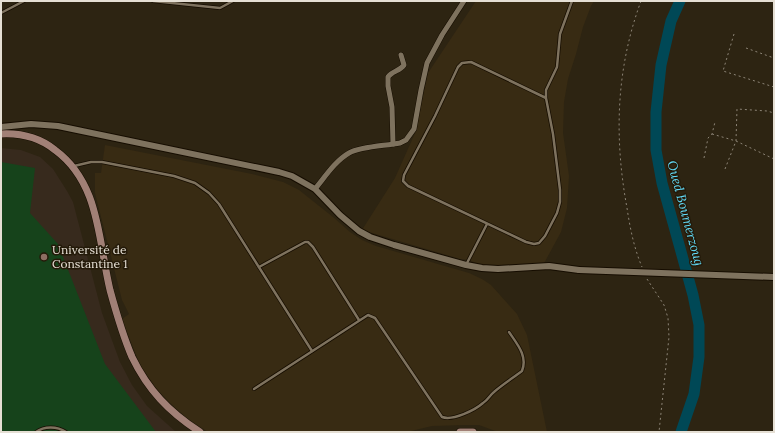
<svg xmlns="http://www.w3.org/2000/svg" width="775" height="433" viewBox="0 0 775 433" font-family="Lora,serif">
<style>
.built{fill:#382b13}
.education{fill:#372a1d}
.green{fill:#16431b}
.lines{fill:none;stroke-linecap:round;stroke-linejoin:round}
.river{stroke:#004856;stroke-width:11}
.service-casing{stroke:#160d00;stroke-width:4}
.minor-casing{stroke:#160d00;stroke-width:6}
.tertiary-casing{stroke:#160d00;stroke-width:8}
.secondary-casing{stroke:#160d00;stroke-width:8}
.path{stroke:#8d8577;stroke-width:1;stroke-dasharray:2 3;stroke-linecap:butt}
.service{stroke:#7e725e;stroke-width:2.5}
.minor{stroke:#7e725e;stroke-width:5}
.tertiary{stroke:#7e725e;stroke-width:6}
.secondary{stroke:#a18076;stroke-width:7}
.tertiary-bridge-casing{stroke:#160d00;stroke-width:8;stroke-linecap:butt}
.tertiary-bridge{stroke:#7e725e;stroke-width:6}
.education-dot{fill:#8d6e63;stroke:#241a09;stroke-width:1.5}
.labels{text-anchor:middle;stroke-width:3;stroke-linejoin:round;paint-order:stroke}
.poi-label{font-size:12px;fill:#e5dfd4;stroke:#241a09;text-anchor:start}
.water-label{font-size:13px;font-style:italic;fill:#61d9f6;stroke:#241a09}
</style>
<rect width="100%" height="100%" fill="#2d2412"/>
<g class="built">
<path d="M476,1H594L591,6L583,27L576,54L568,79L564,102L563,133L569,176L567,208L561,232L542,267L481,265L469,260L460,259L362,230L395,178L416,131L428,73Z"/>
<path d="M105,145L252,174L283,182L299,190L333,217L350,232L362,240L376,246L469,273L482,279L491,285L517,314L527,335L547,432H498L479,425H465L432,426L407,432H208L188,419L169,402L156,388L140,365L122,319L129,314L122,300L95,193V173H101Z"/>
</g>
<path class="education" d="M1,148L21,150L40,157L53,169L67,191L73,202L102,313L120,362L132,385L147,406L176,432H1Z"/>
<path class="green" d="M1,162L35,168L30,213L58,244L105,364L156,432H1Z"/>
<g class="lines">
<path class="river" d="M680,1L671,21L661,65L656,112V150L662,183L693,295L699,325V357L694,394L681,432"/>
<defs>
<g id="service">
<path d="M153,1L220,8L233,1"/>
<path d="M1,13L24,1"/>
<path d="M546,98L471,62L462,63L458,67L435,116L404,175L403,181L408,186L526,242L534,244L539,243L545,236L557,213L560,202V190L553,134L546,98V90L557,67L560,34L572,1"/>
<path d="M74,166L91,162H102L174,176L195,183L209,193L219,204L312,351"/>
<path d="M466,265L487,224"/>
<path d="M259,267L305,242H308L313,247L359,320"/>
<path d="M254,389L368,315L375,318L442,417C453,421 475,410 483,403C488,400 490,395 494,392C503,384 513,378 522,371C528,356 517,344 509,332"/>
<path d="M36,432C44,426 57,426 66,432"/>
</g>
<g id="minor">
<path d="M393,144L392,107L388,86V77C392,71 400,71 404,65L401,55"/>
<path d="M315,189C325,177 335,161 349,153C362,146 385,146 400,143L406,140L414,129L421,90L427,63L442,35L464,1"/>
</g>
<path id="tertiary" d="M1,127L31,124L58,126L279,172L292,176L315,189L340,215L359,231L370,237L394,245L466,265L482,268L498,269L549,266L579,270"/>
<g id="secondary">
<path d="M1,134C20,133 40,138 55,150C100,183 98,240 110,290C116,312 123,336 132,357C148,390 169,412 200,432"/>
<path d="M460,432H473"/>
</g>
</defs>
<use href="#service" class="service-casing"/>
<use href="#minor" class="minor-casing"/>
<use href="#tertiary" class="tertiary-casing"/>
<use href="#secondary" class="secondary-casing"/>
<g class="path">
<path d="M641,1C616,69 614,137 627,208C630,228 634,248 642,267"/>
<path d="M734,34L723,71L774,87"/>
<path d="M746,48L774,58"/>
<path d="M712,134L736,141L774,159"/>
<path d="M704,158L708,138L712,134L715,122"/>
<path d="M725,169L736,141L737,109L767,111L774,113"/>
<path d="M647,279L664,305L668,318L669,337L659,432"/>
</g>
<use href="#service" class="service"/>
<use href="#minor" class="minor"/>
<use href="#tertiary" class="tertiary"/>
<use href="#secondary" class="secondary"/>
<defs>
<path id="tertiary-bridge" d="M579,270L774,277"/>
</defs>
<use href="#tertiary-bridge" class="tertiary-bridge-casing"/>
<use href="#tertiary-bridge" class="tertiary-bridge"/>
</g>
<circle class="education-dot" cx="44" cy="257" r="4"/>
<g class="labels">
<g class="poi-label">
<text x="52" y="254">Université de<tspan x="52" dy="14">Constantine 1</tspan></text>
</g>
<g class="water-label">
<text transform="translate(686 213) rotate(75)" y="5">Oued Boumerzoug</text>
</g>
</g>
<rect width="775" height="433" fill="none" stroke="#e5dfd4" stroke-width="4"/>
</svg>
